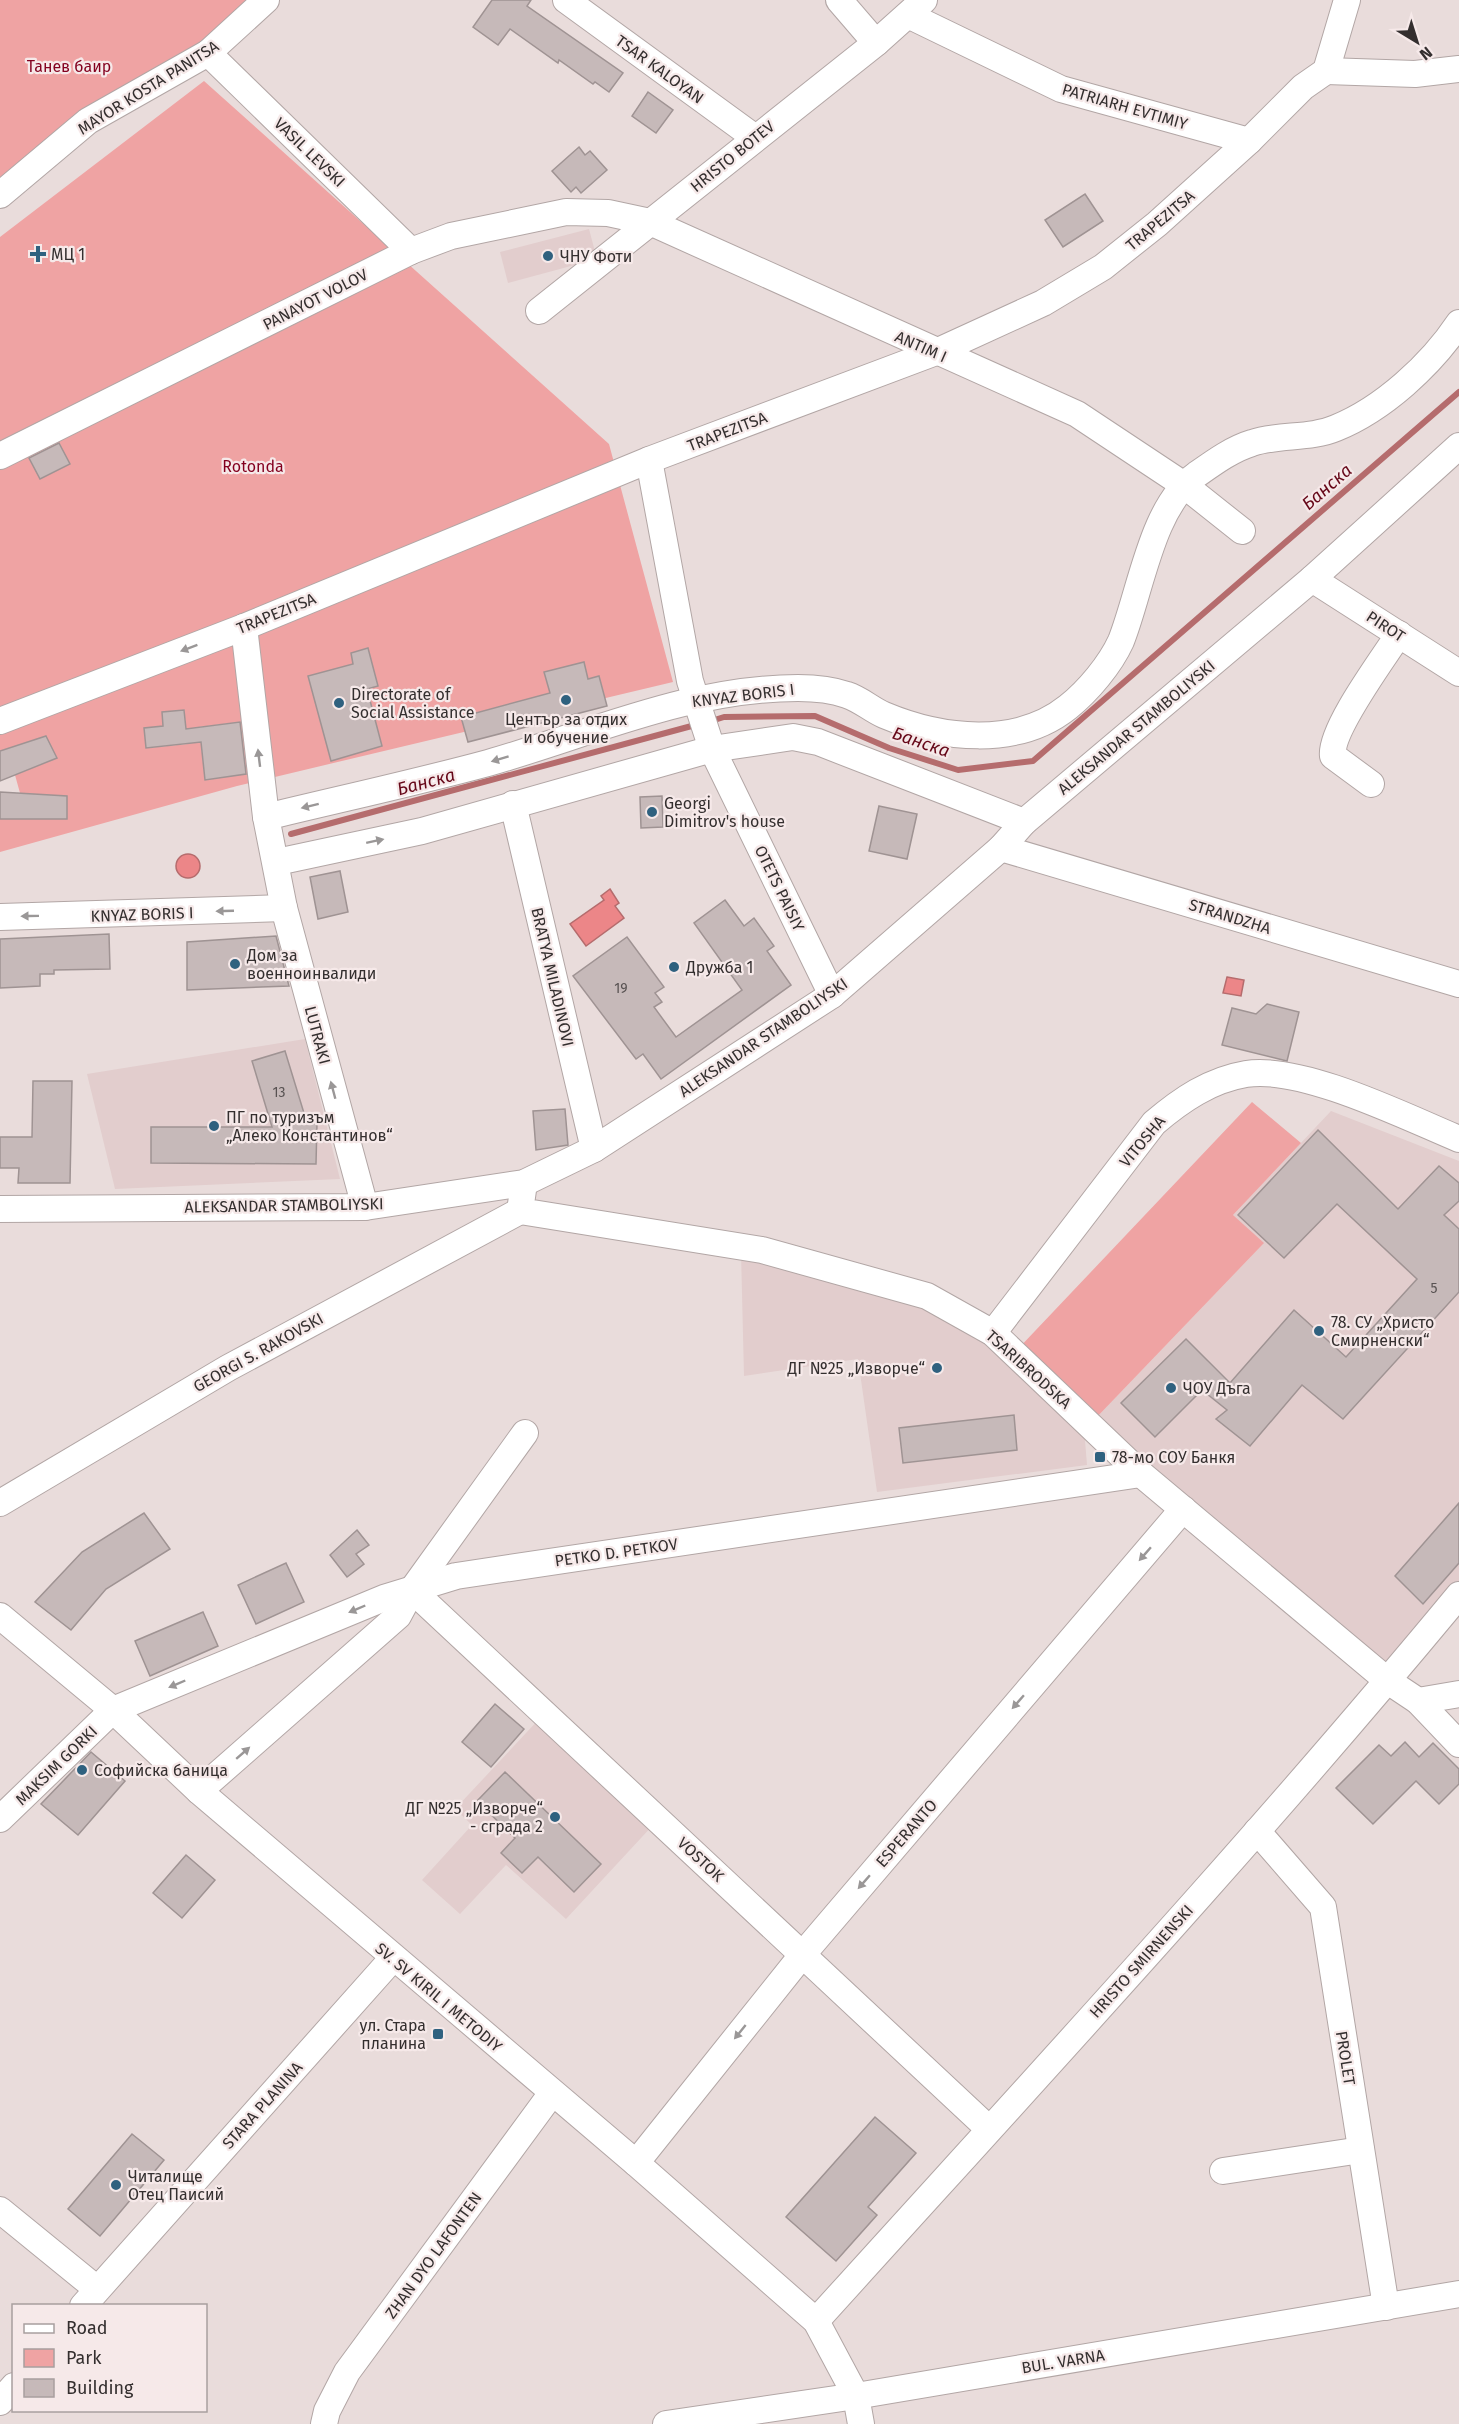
<svg xmlns="http://www.w3.org/2000/svg" width="1459" height="2424" viewBox="0 0 1459 2424" font-family="'Fira Sans',sans-serif">
<style>
.built{fill:#e2cdcd}
.green{fill:#efa3a3;fill-rule:evenodd}
.water{fill:#ec8688;stroke:#b56c6d;stroke-width:1.5}
.lines{fill:none;stroke-linecap:round;stroke-linejoin:round}
.stream{stroke:#b56c6d;stroke-width:6}
.building{fill:#c6b9b9;stroke:#9f9393;stroke-width:1.5}
.minor-casing{stroke:#b2a6a5;stroke-width:28}
.minor{stroke:#fff;stroke-width:26}
.oneway{fill:#9a9797}
.poi-dot{fill:#2f617f;stroke:#f6e9e9;stroke-width:2}
.labels{text-anchor:middle;stroke-width:4.5;stroke-linejoin:round;paint-order:stroke}
.number-label{font-size:14px;fill:#585252}
.park-label{font-size:16px;fill:#83001f;stroke:#f6e9e9}
.street-label{font-size:16px;fill:#342f2f;stroke:#f6e9e9}
.poi-label{font-size:16px;fill:#342f2f;stroke:#f6e9e9;text-anchor:start}
.water-label{font-size:18px;font-style:italic;fill:#660819;stroke:#f6e9e9}
</style>
<rect width="100%" height="100%" fill="#e9dcdb"/>
<g class="built">
<path d="M589,229L597,259L508,283L500,252Z"/>
<path d="M305,1039L340,1179L115,1189L87,1074Z"/>
<path d="M1331,1111L1459,1161V1582L1388,1666L1096,1418L1263,1244L1233,1215Z"/>
<path d="M741,1252L862,1280L964,1326L1084,1428L1087,1465L877,1492L858,1359L744,1376Z"/>
<path d="M541,1717L654,1824L566,1919L506,1865L460,1914L422,1880L472,1825L455,1809Z"/>
</g>
<g class="green">
<path d="M0,0H260L0,206Z"/>
<path d="M204,81L609,444L673,682L237,786L0,852V818L67,819L66,796L20,793L15,775L57,758L46,736L0,751V237ZM184,710L188,744L146,748L144,728L163,726L162,712ZM240,722L246,774L205,779L199,727Z"/>
<path d="M1252,1102L1301,1143L1233,1215L1264,1243L1096,1418L1017,1350Z"/>
</g>
<g class="water">
<circle cx="188" cy="866" r="12"/>
<path d="M610,889L619,903L615,906L624,918L586,946L570,924L604,900L601,896Z"/>
<path d="M1227,977L1244,980L1241,996L1223,993Z"/>
</g>
<g class="lines">
<g class="stream">
<path d="M708,722L724,717L815,716L889,748L958,770L1033,761L1459,392"/>
<path d="M291,834L699,724"/>
</g>
</g>
<g class="building">
<path d="M492,0H531L527,6L623,73L609,92L595,82L593,84L559,60L558,63L510,29L498,45L473,27Z"/>
<path d="M648,92L673,110L656,133L632,116Z"/>
<path d="M579,147L585,155L590,151L607,170L581,193L576,187L571,192L552,171Z"/>
<path d="M1085,194L1103,221L1063,247L1045,220Z"/>
<path d="M59,443L70,464L40,479L29,458Z"/>
<path d="M368,648L378,686L367,689L382,746L331,761L308,676L353,664L351,653Z"/>
<path d="M584,662L588,679L599,676L607,706L468,742L461,717L550,693L544,672Z"/>
<path d="M184,710L186,729L240,722L246,774L205,780L201,742L146,748L144,728L163,726L162,712Z"/>
<path d="M46,736L57,758L0,781V751Z"/>
<path d="M0,792L67,796V819H0Z"/>
<path d="M662,796L663,827L641,828L640,797Z"/>
<path d="M879,806L917,814L907,859L869,851Z"/>
<path d="M340,871L348,912L318,919L310,877Z"/>
<path d="M725,900L744,926L754,918L774,946L767,951L791,985L661,1079L643,1054L636,1059L573,976L627,937L664,987L655,993L662,1002L654,1007L676,1037L742,990L694,923Z"/>
<path d="M109,934L110,969L54,970V974H40V986L0,988V939Z"/>
<path d="M276,936L289,986L187,990V942Z"/>
<path d="M1267,1004L1299,1012L1287,1061L1222,1045L1232,1008L1256,1014Z"/>
<path d="M285,1051L307,1123H317L316,1164L151,1163V1127H272L252,1061Z"/>
<path d="M33,1081H72L70,1183H18L19,1168H0V1137H32Z"/>
<path d="M565,1109L568,1145L536,1150L533,1111Z"/>
<path d="M1318,1130L1398,1209L1439,1166L1459,1183V1201L1444,1215L1459,1229V1292L1343,1419L1302,1385L1250,1446L1216,1419L1227,1410L1202,1390L1155,1437L1121,1403L1186,1339L1230,1383L1294,1310L1346,1357L1417,1279L1337,1204L1284,1258L1238,1215Z"/>
<path d="M1014,1415L1017,1450L903,1463L899,1428Z"/>
<path d="M1459,1503V1563L1423,1604L1395,1576Z"/>
<path d="M144,1513L170,1549L106,1589L71,1630L35,1602L82,1552Z"/>
<path d="M357,1530L369,1545L356,1554L364,1564L347,1577L330,1555Z"/>
<path d="M286,1563L304,1602L256,1624L238,1585Z"/>
<path d="M203,1612L218,1646L150,1676L135,1641Z"/>
<path d="M495,1704L524,1729L491,1767L462,1742Z"/>
<path d="M1405,1742L1419,1757L1433,1743L1459,1769V1784L1439,1804L1416,1781L1373,1824L1336,1788L1379,1745L1391,1756Z"/>
<path d="M91,1752L125,1781L78,1835L41,1804Z"/>
<path d="M505,1772L601,1864L574,1892L538,1857L522,1873L501,1853L515,1838L477,1801Z"/>
<path d="M186,1855L215,1880L182,1918L153,1893Z"/>
<path d="M875,2117L916,2153L868,2207L877,2215L836,2261L786,2217Z"/>
<path d="M132,2134L164,2160L100,2236L68,2209Z"/>
</g>
<g class="lines">
<defs>
<g id="minor">
<path d="M566,0L754,137"/>
<path d="M839,0L876,43"/>
<path d="M908,15L1061,89L1249,141"/>
<path d="M208,53L411,251"/>
<path d="M1326,71L1415,74L1459,69"/>
<path d="M0,195L88,121L208,53L266,0"/>
<path d="M539,311L876,43L924,0"/>
<path d="M0,456L411,251L451,236L566,212L608,213L650,222L1077,414L1184,485L1242,531"/>
<path d="M649,460L690,681L712,749L832,995"/>
<path d="M1312,579L1459,673"/>
<path d="M244,627L266,817L284,908L365,1207"/>
<path d="M0,721L244,627L649,460L936,352L1043,303L1103,267L1157,224L1249,141L1303,87L1326,71L1347,0"/>
<path d="M1371,784L1333,756C1329,731 1383,659 1399,634"/>
<path d="M513,804L594,1149"/>
<path d="M266,817C340,799 414,783 488,763C590,734 690,688 798,688C812,688 833,690 847,695C860,699 872,710 884,715C941,739 1017,748 1068,707C1088,691 1110,665 1121,641C1141,591 1151,508 1196,475C1213,463 1232,449 1252,443C1279,434 1310,439 1336,428C1383,409 1431,365 1459,323"/>
<path d="M1001,848L1459,984"/>
<path d="M277,862L422,831L712,749L793,737L818,742L1024,822"/>
<path d="M0,917L284,908"/>
<path d="M524,1183L520,1211L762,1250L927,1296L993,1333L1141,1474L1388,1681L1418,1701L1459,1744"/>
<path d="M0,1209L365,1207L524,1183L594,1149L832,995L1001,848L1024,822L1312,579L1459,446"/>
<path d="M993,1333L1154,1123C1181,1100 1210,1080 1246,1074C1302,1065 1406,1117 1459,1139"/>
<path d="M0,1503L228,1368L520,1211"/>
<path d="M412,1590L989,2129"/>
<path d="M0,1616L113,1710L199,1791L636,2163L816,2321L856,2396L861,2424"/>
<path d="M1418,1701L1459,1694"/>
<path d="M199,1791L398,1616L412,1590L525,1433"/>
<path d="M0,1819L113,1710L384,1598L456,1576L1141,1474"/>
<path d="M1257,1831L1323,1907L1386,2307"/>
<path d="M636,2163L803,1954L1183,1509"/>
<path d="M1223,2171L1361,2150"/>
<path d="M0,2210L97,2289"/>
<path d="M83,2306L393,1958"/>
<path d="M816,2321C1033,2081 1253,1844 1459,1595"/>
<path d="M0,2402L14,2386"/>
<path d="M324,2424L327,2411L347,2372L552,2093"/>
<path d="M666,2424L856,2396L1459,2294"/>
</g>
</defs>
<use href="#minor" class="minor-casing"/>
<use href="#minor" class="minor"/>
</g>
<defs><path id="oneway-solid" d="M-6-.8H1V-3.2L6.5 0L1 3.2V.8H-6Z" transform="scale(1.5)"/></defs>
<g class="oneway">
<use href="#oneway-solid" transform="translate(189 648) rotate(159)"/>
<use href="#oneway-solid" transform="translate(259 758) rotate(-97)"/>
<use href="#oneway-solid" transform="translate(500 759) rotate(163)"/>
<use href="#oneway-solid" transform="translate(310 806) rotate(166)"/>
<use href="#oneway-solid" transform="translate(375 841) rotate(-12)"/>
<use href="#oneway-solid" transform="translate(225 911) rotate(178)"/>
<use href="#oneway-solid" transform="translate(30 916) rotate(179)"/>
<use href="#oneway-solid" transform="translate(333 1090) rotate(-105)"/>
<use href="#oneway-solid" transform="translate(1145 1554) rotate(131)"/>
<use href="#oneway-solid" transform="translate(357 1609) rotate(157)"/>
<use href="#oneway-solid" transform="translate(177 1684) rotate(157)"/>
<use href="#oneway-solid" transform="translate(1018 1702) rotate(131)"/>
<use href="#oneway-solid" transform="translate(243 1753) rotate(-41)"/>
<use href="#oneway-solid" transform="translate(864 1882) rotate(131)"/>
<use href="#oneway-solid" transform="translate(740 2032) rotate(129)"/>
</g>
<g class="poi-dot">
<path d="M35 245h6v6h6v6h-6v6h-6v-6h-6v-6h6z"/>
<circle cx="548" cy="256" r="6"/>
<circle cx="566" cy="700" r="6"/>
<circle cx="339" cy="703" r="6"/>
<circle cx="652" cy="812" r="6"/>
<circle cx="235" cy="964" r="6"/>
<circle cx="674" cy="967" r="6"/>
<circle cx="214" cy="1126" r="6"/>
<circle cx="1319" cy="1331" r="6"/>
<circle cx="937" cy="1368" r="6"/>
<circle cx="1171" cy="1388" r="6"/>
<rect x="1094" y="1451" width="12" height="12" rx="3"/>
<circle cx="82" cy="1770" r="6"/>
<circle cx="555" cy="1817" r="6"/>
<rect x="432" y="2028" width="12" height="12" rx="3"/>
<circle cx="116" cy="2185" r="6"/>
</g>
<g class="labels">
<g class="number-label">
<text x="621" y="993">19</text>
<text x="279" y="1097">13</text>
<text x="1434" y="1293">5</text>
</g>
<g class="park-label">
<text x="69" y="72">Танев баир</text>
<text x="253" y="472">Rotonda</text>
</g>
<g class="street-label">
<text transform="translate(660 69) rotate(36)" y="6">TSAR KALOYAN</text>
<text transform="translate(148 87) rotate(-32)" y="6">MAYOR KOSTA PANITSA</text>
<text transform="translate(1125 106) rotate(16)" y="6">PATRIARH EVTIMIY</text>
<text transform="translate(310 152) rotate(44)" y="6">VASIL LEVSKI</text>
<text transform="translate(732 156) rotate(-39)" y="6">HRISTO BOTEV</text>
<text transform="translate(1160 220) rotate(-40)" y="6">TRAPEZITSA</text>
<text transform="translate(315 299) rotate(-27)" y="6">PANAYOT VOLOV</text>
<text transform="translate(921 346) rotate(24)" y="6">ANTIM I</text>
<text transform="translate(727 431) rotate(-21)" y="6">TRAPEZITSA</text>
<text transform="translate(276 613) rotate(-22)" y="6">TRAPEZITSA</text>
<text transform="translate(1386 626) rotate(33)" y="6">PIROT</text>
<text transform="translate(743 695) rotate(-7)" y="6">KNYAZ BORIS I</text>
<text transform="translate(1136 727) rotate(-40)" y="6">ALEKSANDAR STAMBOLIYSKI</text>
<text transform="translate(780 888) rotate(64)" y="6">OTETS PAISIY</text>
<text transform="translate(142 914) rotate(-2)" y="6">KNYAZ BORIS I</text>
<text transform="translate(1230 916) rotate(17)" y="6">STRANDZHA</text>
<text transform="translate(553 977) rotate(77)" y="6">BRATYA MILADINOVI</text>
<text transform="translate(318 1035) rotate(75)" y="6">LUTRAKI</text>
<text transform="translate(763 1037) rotate(-34)" y="6">ALEKSANDAR STAMBOLIYSKI</text>
<text transform="translate(1142 1141) rotate(-50)" y="6">VITOSHA</text>
<text transform="translate(284 1205) rotate(-1)" y="6">ALEKSANDAR STAMBOLIYSKI</text>
<text transform="translate(258 1352) rotate(-29)" y="6">GEORGI S. RAKOVSKI</text>
<text transform="translate(1029 1369) rotate(42)" y="6">TSARIBRODSKA</text>
<text transform="translate(616 1552) rotate(-8)" y="6">PETKO D. PETKOV</text>
<text transform="translate(56 1765) rotate(-44)" y="6">MAKSIM GORKI</text>
<text transform="translate(906 1833) rotate(-49)" y="6">ESPERANTO</text>
<text transform="translate(701 1859) rotate(43)" y="6">VOSTOK</text>
<text transform="translate(1141 1961) rotate(-48)" y="6">HRISTO SMIRNENSKI</text>
<text transform="translate(439 1997) rotate(40)" y="6">SV. SV KIRIL I METODIY</text>
<text transform="translate(1346 2058) rotate(81)" y="6">PROLET</text>
<text transform="translate(262 2105) rotate(-48)" y="6">STARA PLANINA</text>
<text transform="translate(433 2255) rotate(-54)" y="6">ZHAN DYO LAFONTEN</text>
<text transform="translate(1063 2361) rotate(-9)" y="6">BUL. VARNA</text>
</g>
<g class="poi-label">
<text x="51" y="260">МЦ 1</text>
<text x="560" y="262">ЧНУ Фоти</text>
<text x="351" y="700">Directorate of<tspan x="351" dy="18">Social Assistance</tspan></text>
<text x="566" y="725" text-anchor="middle">Център за отдих<tspan x="566" dy="18">и обучение</tspan></text>
<text x="664" y="809">Georgi<tspan x="664" dy="18">Dimitrov's house</tspan></text>
<text x="247" y="961">Дом за<tspan x="247" dy="18">военноинвалиди</tspan></text>
<text x="686" y="973">Дружба 1</text>
<text x="226" y="1123">ПГ по туризъм<tspan x="226" dy="18">„Алеко Константинов“</tspan></text>
<text x="1331" y="1328">78. СУ „Христо<tspan x="1331" dy="18">Смирненски“</tspan></text>
<text x="925" y="1374" text-anchor="end">ДГ №25 „Изворче“</text>
<text x="1183" y="1394">ЧОУ Дъга</text>
<text x="1112" y="1463">78-мо СОУ Банкя</text>
<text x="94" y="1776">Софийска баница</text>
<text x="543" y="1814" text-anchor="end">ДГ №25 „Изворче“<tspan x="543" dy="18">- сграда 2</tspan></text>
<text x="426" y="2031" text-anchor="end">ул. Стара<tspan x="426" dy="18">планина</tspan></text>
<text x="128" y="2182">Читалище<tspan x="128" dy="18">Отец Паисий</tspan></text>
</g>
<g class="water-label">
<text transform="translate(1327 487) rotate(-41)" y="6">Банска</text>
<text transform="translate(921 742) rotate(19)" y="6">Банска</text>
<text transform="translate(426 782) rotate(-15)" y="6">Банска</text>
</g>
</g>
<rect x="12" y="2304" width="195" height="108" fill="#f6e9e9" stroke="#a89f9f" stroke-width="1.5"/>
<rect x="24" y="2324" width="30" height="9" fill="#ffffff" stroke="#a89f9f" stroke-width="1.5"/>
<text x="66" y="2334" font-size="18" fill="#342f2f">Road</text>
<rect x="24" y="2349" width="30" height="18" fill="#efa3a3" stroke="#a89f9f" stroke-width="1.5"/>
<text x="66" y="2364" font-size="18" fill="#342f2f">Park</text>
<rect x="24" y="2379" width="30" height="18" fill="#c6b9b9" stroke="#a89f9f" stroke-width="1.5"/>
<text x="66" y="2394" font-size="18" fill="#342f2f">Building</text>
<g transform="translate(1417 42) rotate(142)" stroke="#f6e9e9" stroke-width="4.5" paint-order="stroke">
<path d="M0-4.5L10 22L0 15L-10 22Z" fill="#342f2f"/>
<text y="-9" font-size="16" font-weight="bold" text-anchor="middle" fill="#342f2f">N</text>
</g>
</svg>
